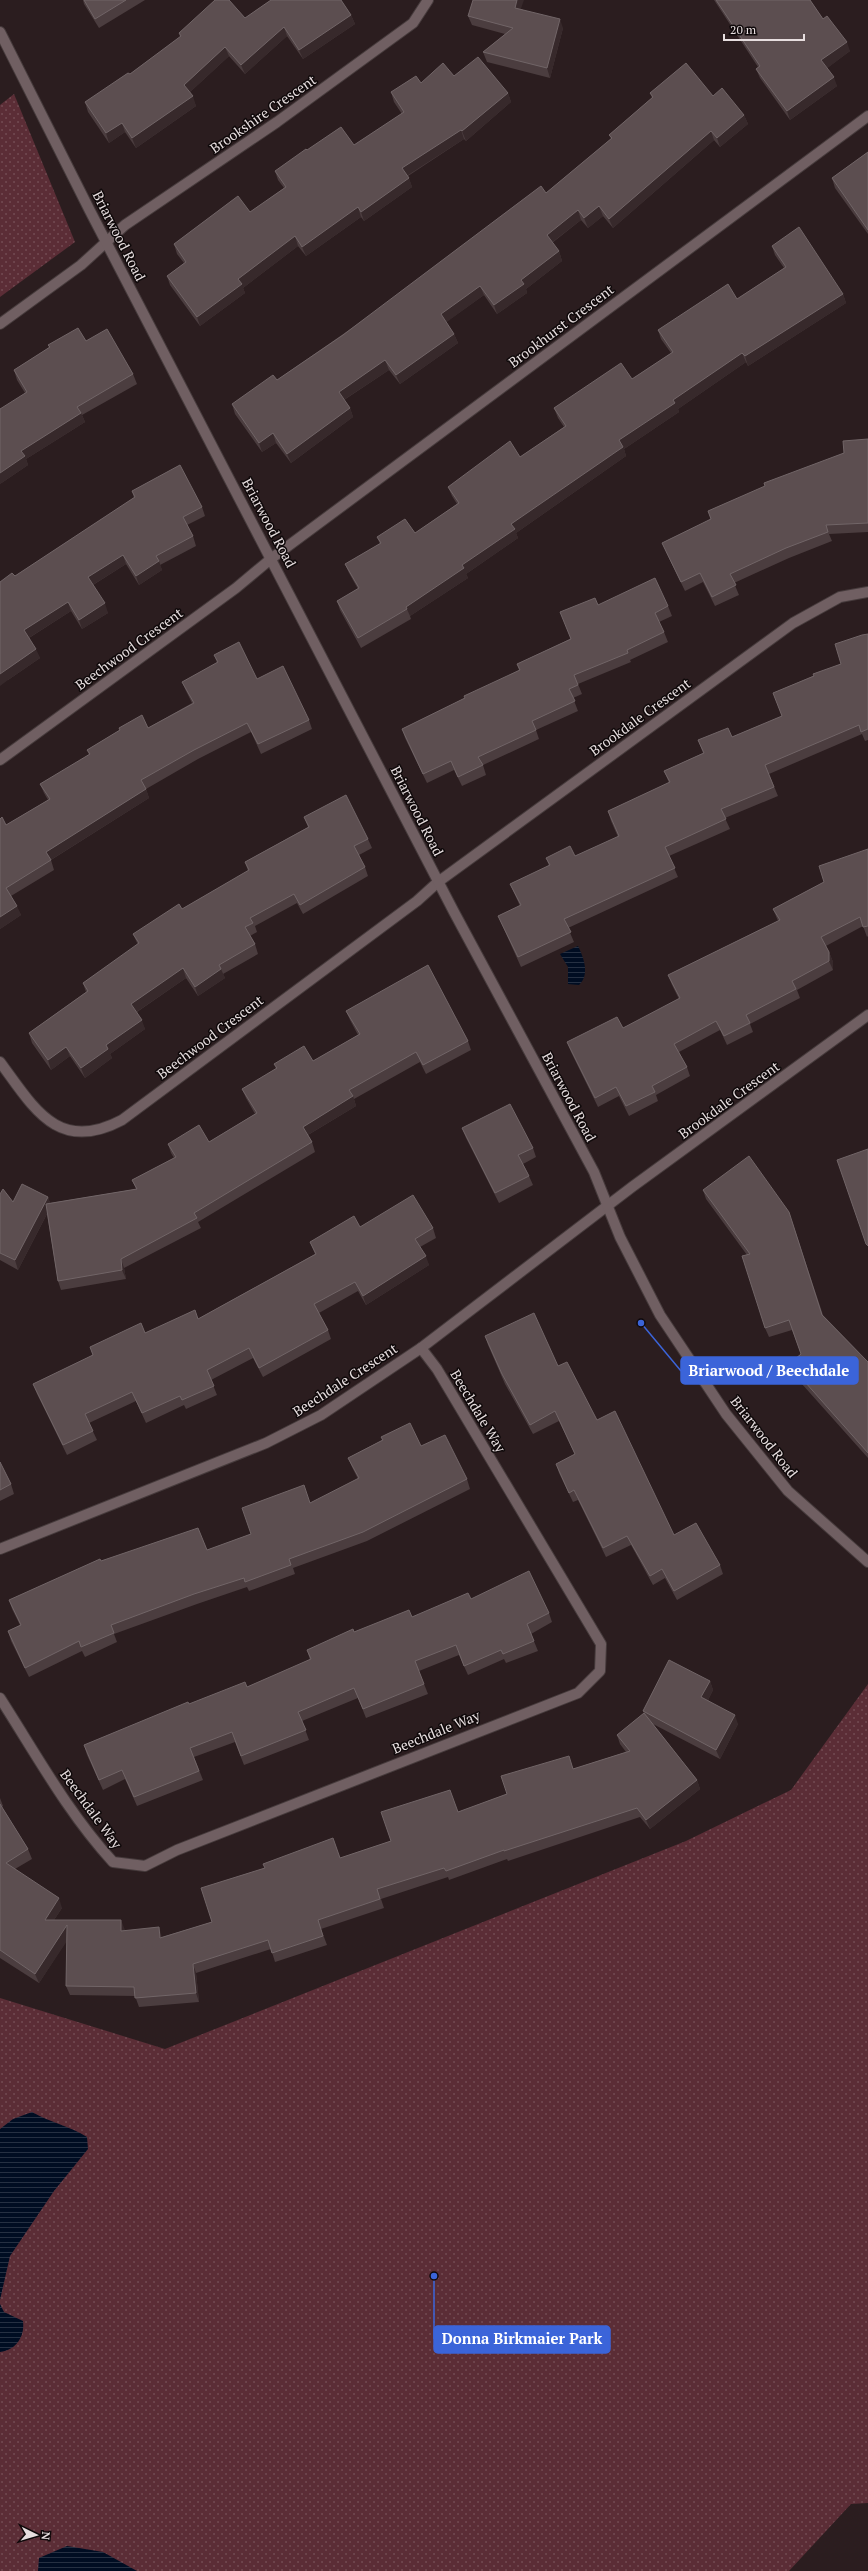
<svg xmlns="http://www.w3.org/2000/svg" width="868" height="2571" viewBox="0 0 868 2571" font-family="'PT Serif',serif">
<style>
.park{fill:url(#park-dots)}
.water{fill:url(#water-rules)}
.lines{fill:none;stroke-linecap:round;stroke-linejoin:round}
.street-casing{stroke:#463b3c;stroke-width:12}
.secondary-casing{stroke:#463b3c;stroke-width:12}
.street{stroke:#705f62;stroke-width:10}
.secondary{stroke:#705f62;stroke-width:10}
.wall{fill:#4b3d3f}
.shaded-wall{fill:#37292b}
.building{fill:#5c4e50;stroke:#716567}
.labels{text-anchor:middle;stroke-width:3;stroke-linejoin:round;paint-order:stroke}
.street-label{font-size:14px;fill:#e7dedf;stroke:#0f090a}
.leader{fill:none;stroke:#3b64d9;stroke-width:1.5}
.callout-dot{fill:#3b64d9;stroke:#0f090a;stroke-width:1.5}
.callout{fill:#3b64d9;stroke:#3b64d9;stroke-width:1.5}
.callout-label{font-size:15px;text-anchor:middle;font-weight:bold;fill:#fff}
</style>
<defs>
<pattern id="park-dots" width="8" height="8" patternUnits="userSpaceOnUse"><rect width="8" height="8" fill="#5b2d36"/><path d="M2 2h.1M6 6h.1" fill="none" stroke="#734b53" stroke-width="1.8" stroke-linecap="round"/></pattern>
<pattern id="water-rules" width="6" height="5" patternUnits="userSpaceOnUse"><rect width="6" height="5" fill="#000d22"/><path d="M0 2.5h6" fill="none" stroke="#253042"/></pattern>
</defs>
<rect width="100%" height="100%" fill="#2b1d1f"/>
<g class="park">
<path d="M14,94L75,242L0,297V105Z"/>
<path d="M868,1684V2503L851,2504L789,2571H0V1998L165,2049L686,1841L791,1790Z"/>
</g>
<g class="water">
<path d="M578,946C584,958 590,975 579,985L568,984V967L560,954Z"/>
<path d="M32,2112C51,2123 70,2126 87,2137L88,2149L54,2191L10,2256L0,2300V2129L13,2119Z"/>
<path d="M0,2304L4,2312L23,2321C25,2337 16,2350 0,2352Z"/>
<path d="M67,2546L103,2552L137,2571H38L39,2558Z"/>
</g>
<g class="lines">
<defs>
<g id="street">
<path d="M0,324L81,265L125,225L277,122L413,23L428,0"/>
<path d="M0,760L236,588L272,558L868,116"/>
<path d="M0,1062C34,1108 58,1154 122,1120L417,901L438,882L793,623L840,597L868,592"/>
<path d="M0,1549L266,1443L321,1415L421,1348L632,1187L868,1015"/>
<path d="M0,1698C36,1754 68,1813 113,1862L145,1866L177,1850L578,1693L600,1671L601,1644L437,1369L421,1348"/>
</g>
<path id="secondary" d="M0,32L90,211L454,912L594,1172L620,1237L660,1315L726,1414L788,1491L868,1562"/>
</defs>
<use href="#street" class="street-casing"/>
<use href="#secondary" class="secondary-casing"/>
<use href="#street" class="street"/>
<use href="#secondary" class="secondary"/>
</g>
<g class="wall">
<path d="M83,0H145L99,28L84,4Z"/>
<path d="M271,0H342H341L351,15L355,24L303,59L287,36L245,74L229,56L190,92L196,106L136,148L125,132L109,143L88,112L85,102L130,74L180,37L179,33L245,18Z"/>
<path d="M714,0H810L823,19L850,51L827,68L837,86L790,120L760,78L756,69L758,67Z"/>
<path d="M521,9L563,28L550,78L487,62L483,52L505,34L472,25L468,16Z"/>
<path d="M454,76L508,93L511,102L466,141L464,139L408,176L412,187L364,221L361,217L306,256L298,246L243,288L245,293L200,326L170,285L167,276L184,263L177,254L174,244L250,212L284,188L278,180L275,171L307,150L354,145L402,114L394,102L391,92L421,83Z"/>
<path d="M650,93L713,96L744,115L748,124L720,147L714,140L613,228L603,216L588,228L581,220L552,243L559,251L562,261L526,289L527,293L497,314L484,295L446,322L454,334L458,343L400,384L389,370L344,400L350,408L353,417L291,463L276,443L262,452L235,414L232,404L277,380L546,193L611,139L609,135L652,98Z"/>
<path d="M868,152V234L835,188L832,178Z"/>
<path d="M772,246L843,294L846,303L748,366L746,362L678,409L679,412L624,449L626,456L516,533L518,538L466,574L468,578L410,616L411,619L361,648L340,610L337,601L358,589L349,573L345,564L380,544L377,537L415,533L457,504L452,496L448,487L520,457L564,427L558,418L554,408L632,379L671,353L661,339L658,330L737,299L784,268L775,255Z"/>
<path d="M86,341L133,374L137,384L82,415L85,422L26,459L28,465L0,484L25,393L17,380L14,370L49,348L48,345Z"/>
<path d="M868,439V532L829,534L832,541L789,558L734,583L739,595L715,606L703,582L685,591L666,552L662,543L711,519L708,511L844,453Z"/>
<path d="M132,491L202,507L205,516L187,525L193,536L196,546L160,565L162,570L139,585L126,564L93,585L108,613L82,629L71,611L29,638L40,658L8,680L15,576L134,498Z"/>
<path d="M598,605L668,606L672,616L659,622L664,632L668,642L630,660L631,662L578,684L582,694L573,698L578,711L536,730L539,739L483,765L486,775L462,786L454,770L427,783L405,738L402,729L465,698L519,670L517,664L570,639Z"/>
<path d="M868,634V740L865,741L862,734L769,774L778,796L725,818L730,829L669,856L678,877L568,928L574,942L521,967L502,925L498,916L520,906L514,893L510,884L549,866L546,858L575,856L618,837L611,821L608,811L669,783L664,771L703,753L698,740L732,737L782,716L773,693L841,664Z"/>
<path d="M214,655L257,679L309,720L312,729L261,754L251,732L198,759L146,789L149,798L51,860L54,870L11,896L21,915L0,929V819L6,825L48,800L44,793L40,784L89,755L87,750L120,730L119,728H148L192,703L186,691L182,682L217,663Z"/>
<path d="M304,817L368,839L372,848L359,855L365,867L368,876L303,914L297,903L255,926L257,932L250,936L255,944L258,954L223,974L225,978L198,996L186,978L137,1012L145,1029L110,1054L112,1058L85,1078L70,1056L51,1070L32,1043L29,1033L86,992L83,983L138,945L133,934L182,909L248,871L245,862L308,827Z"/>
<path d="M868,849V936L867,937L863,926L826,946L829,952L833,962V970L797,990L800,998L750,1024L753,1032L727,1045L720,1030L679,1052L687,1067L690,1076L656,1095L658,1101L629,1116L619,1096L598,1107L571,1052L567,1042L623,1028L679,999L672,985L668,975L778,921L773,909L824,882Z"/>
<path d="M346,1011L468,1041L471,1050L426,1074L420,1062L354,1099L356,1106L308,1135L312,1142L315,1152L198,1222L201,1228L124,1268L126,1279L61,1290L58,1281L47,1214L18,1270L0,1260V1194L13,1202L48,1197L50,1203L136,1189L132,1180L174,1158L171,1153L168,1144L209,1142L255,1114L246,1098L242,1089L276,1069L274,1064L313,1061L358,1035L350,1020Z"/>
<path d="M462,1128L533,1148L536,1157L523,1164L529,1176L533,1185L499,1203L466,1138Z"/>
<path d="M703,1190L792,1221L823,1315L868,1362V1458L793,1374L789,1364L801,1354L792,1330L769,1337L765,1328L747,1255L706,1199Z"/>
<path d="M360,1227L433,1228L436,1238L420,1247L429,1265L366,1305L358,1291L319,1313L328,1330L331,1339L263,1377L253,1358L211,1380L217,1395L186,1409L184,1405L146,1423L136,1401L89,1423L97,1440L67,1455L37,1394L33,1384L93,1355L90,1347L198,1319L315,1254L310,1242Z"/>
<path d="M485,1336L558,1366L597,1420L674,1535L720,1565L723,1574L677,1600L665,1578L653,1585L631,1545L606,1557L578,1500L573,1502L559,1473L556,1464L575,1455L559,1421L533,1434L505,1384L488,1345Z"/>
<path d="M381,1437L421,1446L467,1479L470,1489L367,1541L293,1568L295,1574L249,1591L247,1587L197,1604L114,1634L117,1642L85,1657L82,1651L29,1677L11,1641L8,1631L20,1625L12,1609L9,1600L101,1561L207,1550L251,1534L358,1479L352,1467L348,1458L382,1440Z"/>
<path d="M0,1462L11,1484L14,1494L0,1501Z"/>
<path d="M471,1599L549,1613L552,1622L531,1634L538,1651L506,1663L504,1659L468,1675L459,1655L419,1671L428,1694L366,1718L358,1698L302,1721L309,1740L244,1765L235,1742L194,1757L203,1780L137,1806L125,1779L103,1790L87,1755L84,1745L189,1704L247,1687L310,1660L307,1650L354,1632L412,1617Z"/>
<path d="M710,1681L713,1690L708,1700L738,1724L720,1759L653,1724L697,1780L700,1789L650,1829L640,1817L508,1861L507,1859L449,1880L448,1877L381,1899L384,1908L321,1929L327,1945L275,1962L271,1949L196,1973L199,2002L139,2007L135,1996L70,1995L66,1986L67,1940L39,1983L0,1958V1798L3,1806L2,1807L28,1849L32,1859L15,1869L62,1908L54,1920L125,1930L162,1937L212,1922L340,1858L391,1841L458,1812L507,1794L573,1769L626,1752L620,1744L617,1735L644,1713L643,1711Z"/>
</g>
<g class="shaded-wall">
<path d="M517,0H524L518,17L515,8Z"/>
<path d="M351,15L355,24L303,59L299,50Z"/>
<path d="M560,19L563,28L550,78L547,68Z"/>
<path d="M284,27L287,36L245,74L241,65Z"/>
<path d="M847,42L850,51L825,70L821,60Z"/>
<path d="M225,47L229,56L188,94L184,85Z"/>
<path d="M834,77L837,86L790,120L787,111Z"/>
<path d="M508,93L511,102L466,141L462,131Z"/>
<path d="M193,96L196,106L136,148L132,138Z"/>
<path d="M744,115L748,124L720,147L717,138Z"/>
<path d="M122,123L125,132L109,143L106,133Z"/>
<path d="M461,130L464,139L405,177L402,168Z"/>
<path d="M711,131L714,140L613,228L609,219Z"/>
<path d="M409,178L412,187L364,221L361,212Z"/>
<path d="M599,206L603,216L588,228L584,218Z"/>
<path d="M358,207L361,217L306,256L302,247Z"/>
<path d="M578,210L581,220L550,244L547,235Z"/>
<path d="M295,236L298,246L243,288L245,293L200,326L197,317L238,279Z"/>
<path d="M559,251L562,261L526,289L527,293L497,314L494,305L521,280Z"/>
<path d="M480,286L484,295L444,324L441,314Z"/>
<path d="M843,294L846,303L748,366L745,356Z"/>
<path d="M454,334L458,343L400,384L396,375Z"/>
<path d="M742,353L746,362L678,409L679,412L624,449L626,456L516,533L518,538L466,574L468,578L410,616L406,607L619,440L673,400Z"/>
<path d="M385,360L389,370L342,401L339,392Z"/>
<path d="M350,408L353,417L291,463L287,454Z"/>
<path d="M81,413L85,422L26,459L28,465L0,484V473L21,451Z"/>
<path d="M273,433L276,443L262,452L259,443Z"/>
<path d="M123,555L126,564L91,586L88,577Z"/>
<path d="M159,561L162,570L139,585L136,576Z"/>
<path d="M68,602L71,611L27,639L24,630Z"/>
<path d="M105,603L108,613L82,629L79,620Z"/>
<path d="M36,649L40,658L8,680L0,686V674Z"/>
<path d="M146,789L149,798L49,861L46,852Z"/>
<path d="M17,906L21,915L0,929V917Z"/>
<path d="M829,952L833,962V970L829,961Z"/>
<path d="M183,968L186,978L135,1013L131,1004Z"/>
<path d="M221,969L225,978L198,996L195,987Z"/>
<path d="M142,1020L145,1029L110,1054L112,1058L85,1078L81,1068L106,1045Z"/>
<path d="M66,1047L70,1056L51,1070L48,1060Z"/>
<path d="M353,1096L356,1106L306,1136L303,1127Z"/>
<path d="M48,1197L51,1206L18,1270L15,1260Z"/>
<path d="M426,1256L429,1265L366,1305L363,1296Z"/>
<path d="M121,1259L124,1268L126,1279L122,1270Z"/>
<path d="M710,1681L713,1690L705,1706L701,1697Z"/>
<path d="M735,1715L738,1724L720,1759L716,1750Z"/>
<path d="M697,1780L700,1789L650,1829L646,1820Z"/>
<path d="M59,1898L62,1908L48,1929L45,1920Z"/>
<path d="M121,1920L125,1930V1940L121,1931Z"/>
<path d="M67,1925L71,1935L39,1983L35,1974Z"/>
<path d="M159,1927L162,1937L163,1947L160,1938Z"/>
<path d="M193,1964L196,1973L199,2002L196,1993Z"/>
</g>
<g class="building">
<path d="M84,0H126L95,19Z"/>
<path d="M215,0H229L245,18L271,0H341L351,15L299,50L284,27L241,65L225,47L184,85L193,96L132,138L122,123L106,133L85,102L128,73L130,74L181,36L179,33Z"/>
<path d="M473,0H517L515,8L560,19L547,68L483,52L513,28L468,16Z"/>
<path d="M716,0H810L823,19L827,16L847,42L821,60L834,77L787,111L756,69L760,66Z"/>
<path d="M478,57L508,93L462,131L461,130L402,168L409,178L361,212L358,207L302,247L295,236L238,279L242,284L197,317L167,276L186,262L174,244L238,196L250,212L286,187L275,171L306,149L307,150L341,127L354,145L404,112L391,92L416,76L421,83L443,63L454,76Z"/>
<path d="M686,63L713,96L722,88L744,115L717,138L711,131L609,219L599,206L584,218L578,210L547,235L559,251L521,280L524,284L494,305L480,286L441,314L454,334L396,375L385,360L339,392L350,408L287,454L273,433L259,443L232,404L273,375L277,380L343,335L541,186L546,193L612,138L609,135L653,97L650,93Z"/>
<path d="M868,152V230L832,178Z"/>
<path d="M799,227L843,294L745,356L742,353L673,400L675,403L619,440L623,447L511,524L515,529L462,565L464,568L406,607L407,609L358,638L337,601L359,588L345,564L381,543L377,537L405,519L415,533L459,503L448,487L510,441L520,457L566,426L554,408L621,363L632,379L673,352L658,330L728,284L737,299L786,267L772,246Z"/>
<path d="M78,328L86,341L107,329L133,374L77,407L81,413L21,451L25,456L0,473V409L27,392L14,370L50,347L48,345Z"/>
<path d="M868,439V523L826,525L828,532L786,548L730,574L736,585L712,597L700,573L681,582L662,543L711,519L708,511L765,486L764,483L844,453L843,441Z"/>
<path d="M180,465L202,507L183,517L193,536L156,556L159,561L136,576L123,555L88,577L105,603L79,620L68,602L24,630L36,649L0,674V582L12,573L15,576L135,497L132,491Z"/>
<path d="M655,578L668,606L655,613L664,632L627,650L628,653L574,675L578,685L569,689L575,701L532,721L536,730L478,757L483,765L458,777L451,761L423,774L402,729L465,698L464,696L520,670L517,664L571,639L560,612L595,598L598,605Z"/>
<path d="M868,634V729L861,732L859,725L765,765L774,787L721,809L726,819L665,847L675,868L564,919L571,932L518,957L498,916L521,905L510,884L550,865L546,858L570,846L575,856L619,836L608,811L670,782L664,771L704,753L698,740L728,728L732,737L782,716L773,693L814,676L813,674L841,664L835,644L862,635Z"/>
<path d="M239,642L257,679L283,666L309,720L258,744L247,723L194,750L141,780L146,789L46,852L51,860L6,888L17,906L0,917V819L2,817L6,825L50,799L40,784L90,754L87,750L120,730L119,728L142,715L148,728L194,703L182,682L218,662L214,655Z"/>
<path d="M346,795L368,839L354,846L365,867L300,905L294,894L250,918L253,923L245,927L255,944L219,965L221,969L195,987L183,968L131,1004L142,1020L106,1045L108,1049L81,1068L66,1047L48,1060L29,1033L88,991L83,983L139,943L133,934L179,904L182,909L249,870L245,862L309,827L304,817Z"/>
<path d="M868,849V926L863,927L860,917L821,937L829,952V961L792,981L796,989L746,1015L750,1023L724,1036L716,1021L674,1044L687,1067L652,1086L655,1092L626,1106L616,1087L595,1098L567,1042L617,1017L623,1028L680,998L668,975L780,920L773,909L824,882L819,866Z"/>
<path d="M428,965L468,1041L423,1065L416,1052L349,1090L353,1096L303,1127L312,1142L194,1213L197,1218L121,1259L122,1270L58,1281L46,1204L137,1189L132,1180L176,1157L168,1144L199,1125L209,1142L257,1113L242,1089L277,1068L274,1064L304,1046L313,1061L360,1034L346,1011Z"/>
<path d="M510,1104L533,1148L518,1155L529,1176L495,1193L462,1128Z"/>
<path d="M868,1149V1246L866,1244L837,1160Z"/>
<path d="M749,1156L789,1212L822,1315L868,1362V1453L789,1364L801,1354L789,1320L765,1328L742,1256L750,1254L703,1190Z"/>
<path d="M22,1184L48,1197L15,1260L0,1253V1194L3,1189L13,1202Z"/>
<path d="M413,1195L433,1228L415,1239L426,1256L363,1296L355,1282L314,1304L328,1330L259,1368L249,1348L207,1370L214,1386L182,1400L180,1396L142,1413L132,1392L85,1414L93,1431L63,1445L33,1384L93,1355L90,1347L141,1323L145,1333L195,1310L198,1319L316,1254L310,1242L354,1216L360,1227Z"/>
<path d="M534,1313L558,1366L567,1362L597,1420L615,1411L674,1535L696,1523L720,1565L674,1591L662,1569L650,1576L627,1536L603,1548L574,1490L569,1493L556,1464L575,1454L555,1411L530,1425L502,1374L485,1336Z"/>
<path d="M410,1423L421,1446L445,1435L467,1479L363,1532L289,1559L291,1565L245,1582L244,1578L194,1594L111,1625L114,1633L81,1647L79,1641L25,1668L8,1631L21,1625L9,1600L100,1559L101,1561L198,1528L207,1550L251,1534L242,1508L304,1485L310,1503L359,1478L348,1458L383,1440L381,1437Z"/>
<path d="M0,1462L11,1484L0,1490Z"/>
<path d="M529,1571L549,1613L527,1624L534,1641L503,1654L501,1650L464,1666L456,1645L415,1661L424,1684L363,1709L354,1688L298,1712L306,1730L241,1756L232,1732L190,1748L199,1771L134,1797L122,1770L99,1780L84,1745L188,1702L189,1704L245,1682L247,1687L311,1659L307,1650L353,1629L354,1632L409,1610L412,1617L468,1593L471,1599Z"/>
<path d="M669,1660L710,1681L701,1697L735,1715L716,1750L643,1711Z"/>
<path d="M644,1713L697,1780L646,1820L637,1808L504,1851V1850L446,1871L444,1868L377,1889L380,1899L318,1920L323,1936L272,1953L268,1940L193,1964L196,1993L135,1998L134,1987L66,1986L67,1925L35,1974L0,1950V1804L28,1849L6,1863L59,1898L45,1920H121V1931L159,1927L160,1938L212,1922L201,1888L265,1868L263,1864L333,1838L340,1858L391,1841L381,1812L450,1790L458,1812L507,1794L501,1776L569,1756L573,1769L630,1751L617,1735Z"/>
</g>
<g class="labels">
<g class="street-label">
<text transform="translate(263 114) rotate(-35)" y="5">Brookshire Crescent</text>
<text transform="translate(119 236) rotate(63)" y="5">Briarwood Road</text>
<text transform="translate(561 326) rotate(-37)" y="5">Brookhurst Crescent</text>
<text transform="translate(269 523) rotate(62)" y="5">Briarwood Road</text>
<text transform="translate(129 649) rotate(-36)" y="5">Beechwood Crescent</text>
<text transform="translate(640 717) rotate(-36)" y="5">Brookdale Crescent</text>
<text transform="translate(417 811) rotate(63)" y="5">Briarwood Road</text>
<text transform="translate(210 1037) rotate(-37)" y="5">Beechwood Crescent</text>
<text transform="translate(569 1097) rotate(62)" y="5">Briarwood Road</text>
<text transform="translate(729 1100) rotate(-36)" y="5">Brookdale Crescent</text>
<text transform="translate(345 1380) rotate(-33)" y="5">Beechdale Crescent</text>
<text transform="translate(478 1411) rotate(59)" y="5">Beechdale Way</text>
<text transform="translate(764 1437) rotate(52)" y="5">Briarwood Road</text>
<text transform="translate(436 1732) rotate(-22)" y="5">Beechdale Way</text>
<text transform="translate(91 1809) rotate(54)" y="5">Beechdale Way</text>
</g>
</g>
<path class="leader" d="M641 1323L681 1371M434 2276L434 2339"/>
<g class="callout-dot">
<circle cx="641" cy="1323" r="4"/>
<circle cx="434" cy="2276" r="4"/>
</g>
<g class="callout">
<rect x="681" y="1357" width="177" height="27" rx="4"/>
<rect x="434" y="2326" width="176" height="27" rx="4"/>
</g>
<g class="callout-label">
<text x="769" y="1376">Briarwood / Beechdale</text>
<text x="522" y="2344">Donna Birkmaier Park</text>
</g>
<g transform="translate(36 2535) rotate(95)" stroke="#0f090a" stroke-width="3" paint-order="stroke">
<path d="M0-3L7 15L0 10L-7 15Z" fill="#e7dedf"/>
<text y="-6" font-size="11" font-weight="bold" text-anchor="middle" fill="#e7dedf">N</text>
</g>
<path d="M724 34v6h80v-6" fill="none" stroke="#e7dedf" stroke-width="2"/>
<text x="730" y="34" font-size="12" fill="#e7dedf" stroke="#0f090a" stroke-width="3" paint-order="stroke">20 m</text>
</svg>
